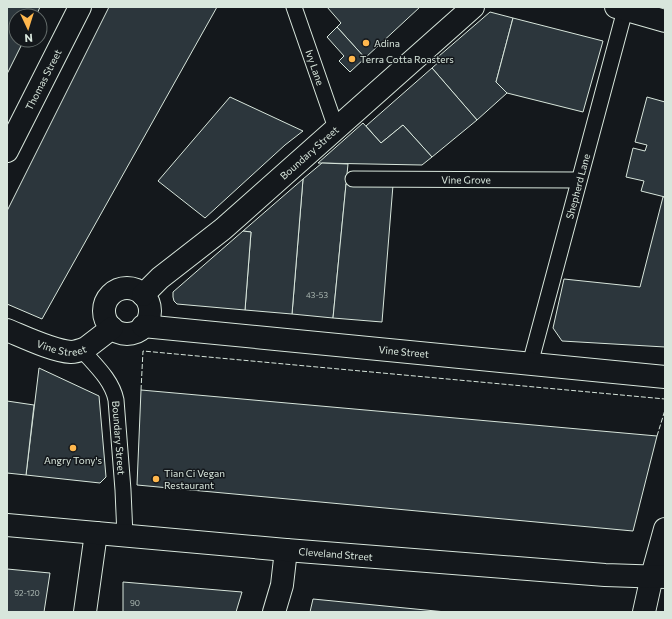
<svg xmlns="http://www.w3.org/2000/svg" width="672" height="619" viewBox="0 0 672 619" font-family="Commissioner,sans-serif">
<style>
.building{fill:#2c363c;stroke:#d8e6dc}
.lines{fill:none;stroke-linecap:round;stroke-linejoin:round}
.service-casing{stroke:#d8e6dc;stroke-width:17}
.minor-casing{stroke:#d8e6dc;stroke-width:24}
.primary-casing{stroke:#d8e6dc;stroke-width:24}
.service{stroke:#14181c;stroke-width:15}
.minor{stroke:#14181c;stroke-width:22}
.primary{stroke:#14181c;stroke-width:22}
.fence{stroke:#d8e6dc;stroke-width:1;stroke-dasharray:5 2;stroke-linecap:butt}
.poi-dot{fill:#ffb74d;stroke:#14181c;stroke-width:1.5}
.labels{text-anchor:middle;stroke-width:3;stroke-linejoin:round;paint-order:stroke}
.number-label{font-size:8px;fill:#adbab4}
.poi-label{font-size:10px;fill:#d8e6dc;stroke:#14181c;text-anchor:start}
.street-label{font-size:10px;fill:#d8e6dc;stroke:#14181c}
</style>
<rect width="100%" height="100%" fill="#14181c"/>
<g class="building">
<path d="M7,7H40L36,16H16V40H24L7,74Z"/>
<path d="M109,7H217L42,319L7,304V211Z"/>
<path d="M327,7H420L365,58L337,27L341,23Z"/>
<path d="M490,12L513,18L496,82L507,93L477,120L432,68L442,59L439,56Z"/>
<path d="M513,18L603,41L583,112L507,93L496,82Z"/>
<path d="M337,27L365,58L350,72L339,61L344,56L327,37Z"/>
<path d="M432,68L477,120L432,157L403,125L381,143L366,126Z"/>
<path d="M230,97L303,131L285,145L205,218L158,181Z"/>
<path d="M647,97L665,102V197L641,191L644,181L626,177L633,148L645,151L647,145L635,142Z"/>
<path d="M363,123L381,143L403,125L432,157L422,165L318,163Z"/>
<path d="M322,163L348,164L333,318L292,314L303,179Z"/>
<path d="M303,179L292,314L245,310L251,232L243,231Z"/>
<path d="M346,184L393,185L382,322L333,318Z"/>
<path d="M663,197H665V347L562,341L553,328L564,279L640,287Z"/>
<path d="M243,231L251,232L245,310L177,304L174,301L173,297V292Z"/>
<path d="M39,368L99,396L106,477L100,483L26,475Z"/>
<path d="M141,390L657,436L633,531L137,485Z"/>
<path d="M7,401L34,405L26,475L7,473Z"/>
<path d="M7,569L50,573L44,612H7Z"/>
<path d="M123,582L242,592L236,612H123Z"/>
<path d="M313,599L446,612H310Z"/>
</g>
<g class="lines">
<defs>
<g id="service">
<path id="s1" d="M294,7L336,128"/>
<path id="s2" d="M353,179L579,180"/>
<path id="s3" d="M82,350C95,365 112,380 116,400L123,490L125,536"/>
<path id="s4" d="M530,364L625,10"/>
</g>
<g id="minor">
<path d="M616,7L665,21"/>
<path id="s5" d="M7,151L80,7"/>
<circle cx="127" cy="311" r="23"/>
<path id="s6" d="M143,295L160,278L223,229L473,7"/>
<path id="s7" d="M143,326L665,377"/>
<path id="s8" d="M7,330C24,337 53,351 71,352C76,352 81,350 86,348L112,328"/>
<path d="M85,612L96,533"/>
<path d="M274,612L282,585L286,550"/>
<path d="M644,612L652,576L665,529"/>
</g>
<g id="primary">
<path id="s9" d="M7,525L286,550L605,575L665,577"/>
</g>
</defs>
<use href="#service" class="service-casing"/>
<use href="#minor" class="minor-casing"/>
<use href="#primary" class="primary-casing"/>
<use href="#service" class="service"/>
<use href="#minor" class="minor"/>
<use href="#primary" class="primary"/>
<g class="fence">
<path d="M141,390L143,351L665,399"/>
<path d="M657,436L665,410"/>
</g>
</g>
<g class="poi-dot">
<circle cx="366" cy="43" r="4"/>
<circle cx="352" cy="59" r="4"/>
<circle cx="73" cy="448" r="4"/>
<circle cx="156" cy="479" r="4"/>
</g>
<g class="labels">
<g class="number-label">
<text x="317" y="298">43-53</text>
<text x="27" y="596">92-120</text>
<text x="135" y="606">90</text>
</g>
<g class="poi-label">
<text x="374" y="47">Adina</text>
<text x="360" y="63">Terra Cotta Roasters</text>
<text x="73" y="464" text-anchor="middle">Angry Tony's</text>
<text x="164" y="477">Tian Ci Vegan<tspan x="164" dy="12">Restaurant</tspan></text>
</g>
<g class="street-label">
<text dy="4" stroke="none"><textPath href="#s1" startOffset="64">Ivy Lane</textPath></text>
<text dy="4" stroke="none"><textPath href="#s5" startOffset="80">Thomas Street</textPath></text>
<text dy="4" stroke="none"><textPath href="#s6" startOffset="219">Boundary Street</textPath></text>
<text dy="4" stroke="none"><textPath href="#s2" startOffset="113">Vine Grove</textPath></text>
<text dy="4" stroke="none"><textPath href="#s4" startOffset="184">Shepherd Lane</textPath></text>
<text dy="4" stroke="none"><textPath href="#s8" startOffset="58">Vine Street</textPath></text>
<text dy="4" stroke="none"><textPath href="#s7" startOffset="262">Vine Street</textPath></text>
<text dy="4" stroke="none"><textPath href="#s3" startOffset="99">Boundary Street</textPath></text>
<text dy="4" stroke="none"><textPath href="#s9" startOffset="330">Cleveland Street</textPath></text>
</g>
</g>
<rect width="672" height="619" fill="none" stroke="#d8e6dc" stroke-width="16"/>
<g transform="translate(28 28) rotate(176)"><circle r="19" fill="#14181c" stroke="#626a69"/>
<path d="M0-3L7 15L0 10L-7 15Z" fill="#ffb74d"/>
<text y="-6" font-size="11" font-weight="bold" text-anchor="middle" fill="#d8e6dc">N</text>
</g>
</svg>
